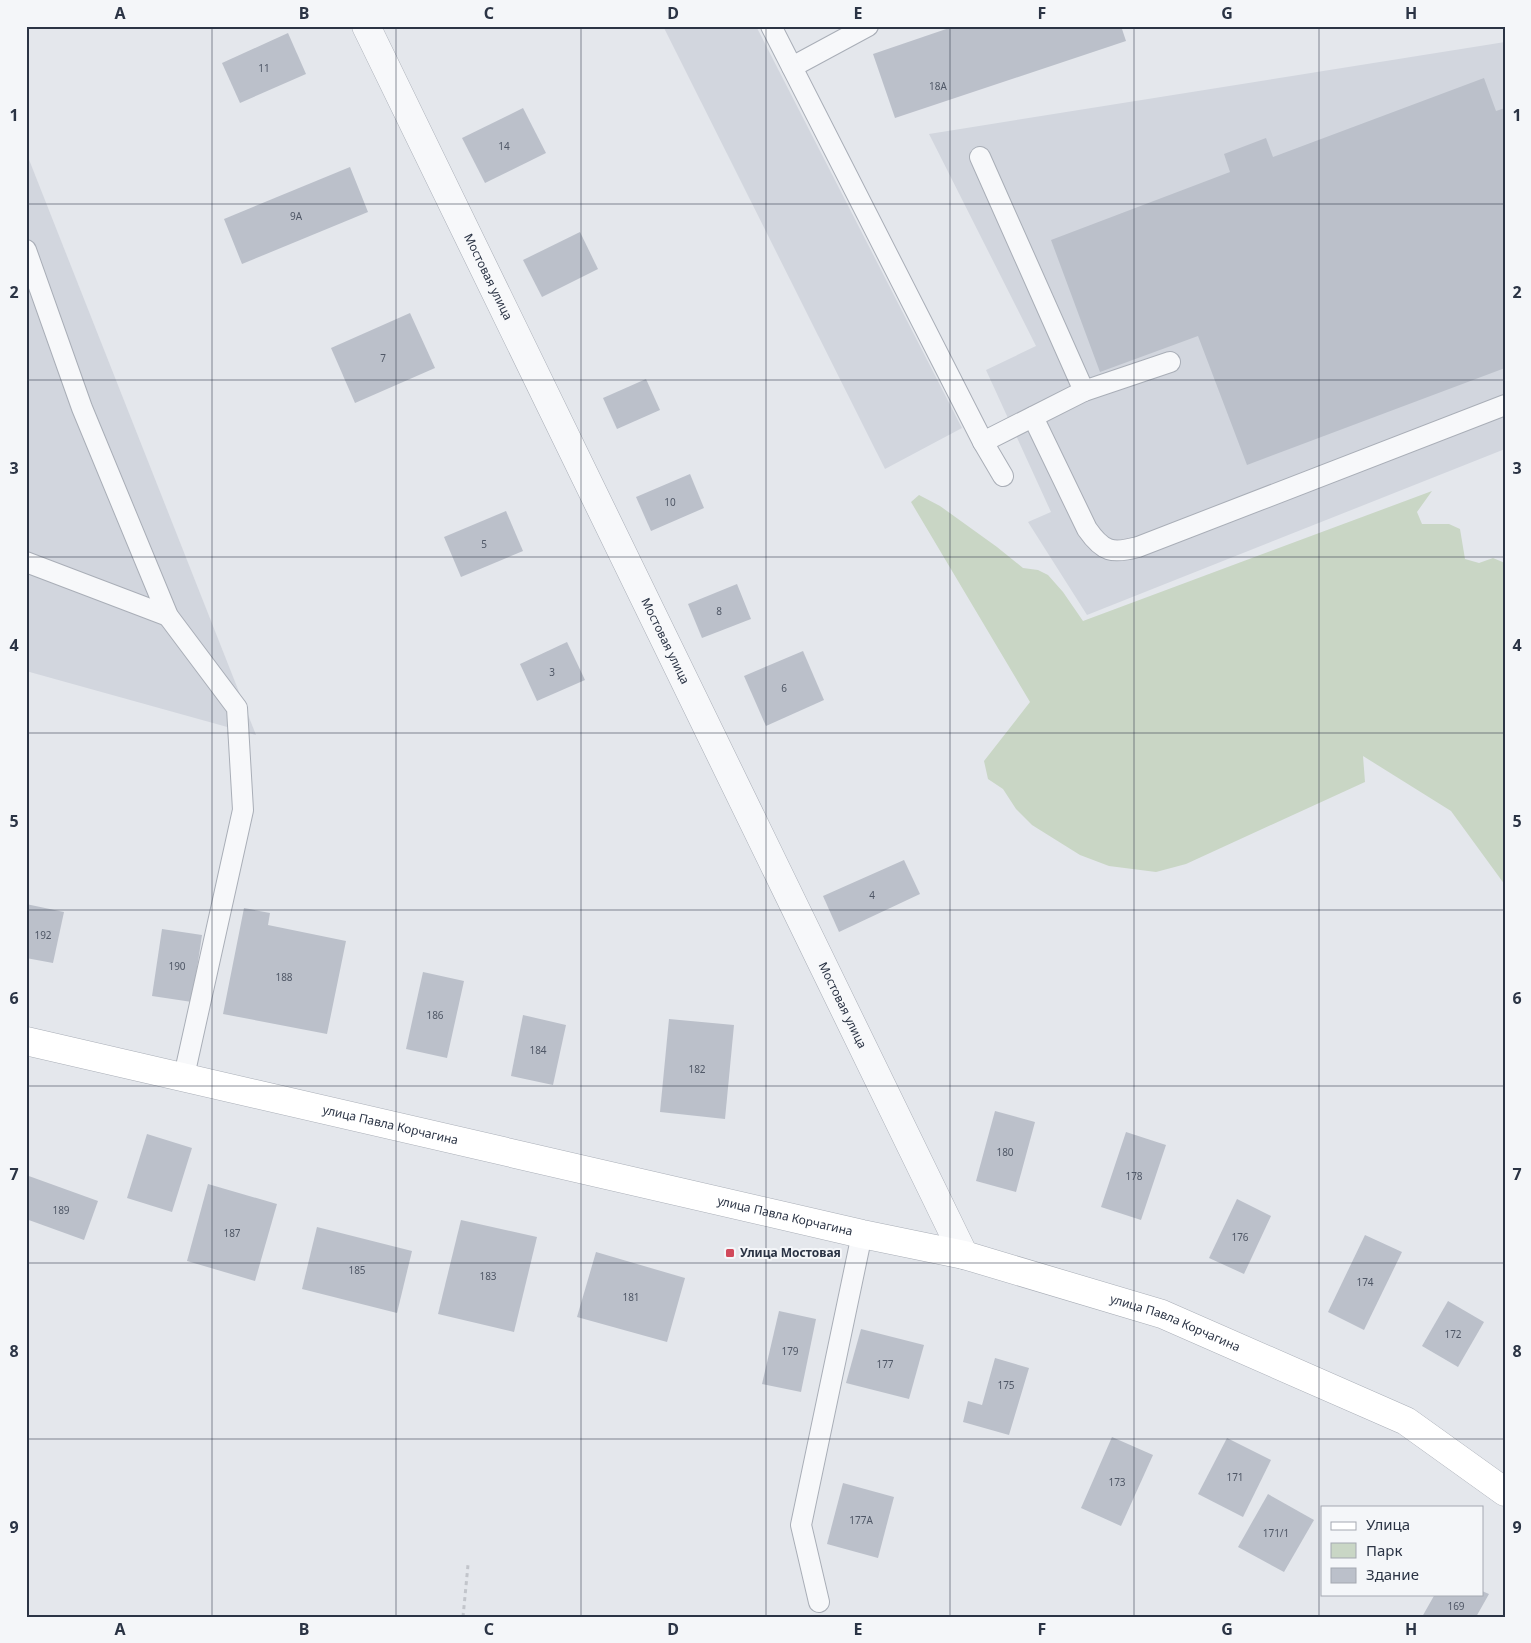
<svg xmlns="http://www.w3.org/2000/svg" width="1531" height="1643" viewBox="0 0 1531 1643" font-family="'Noto Sans',sans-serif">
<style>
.built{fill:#d2d6de}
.green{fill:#c9d6c5}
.building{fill:#bbc0ca}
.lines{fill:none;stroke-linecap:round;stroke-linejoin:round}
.lane-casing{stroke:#a9aeb7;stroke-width:22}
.street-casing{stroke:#a9aeb7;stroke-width:29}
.secondary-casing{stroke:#a9aeb7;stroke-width:29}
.path{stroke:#c2c5cb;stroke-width:3;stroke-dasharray:4 4;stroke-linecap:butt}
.lane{stroke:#f7f8fa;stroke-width:20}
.street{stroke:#f7f8fa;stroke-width:28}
.secondary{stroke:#fff;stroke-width:28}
.grid{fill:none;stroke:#2b3445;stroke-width:1;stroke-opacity:0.55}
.poi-dot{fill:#d1495b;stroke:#f4f6f9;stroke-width:2}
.labels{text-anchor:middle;stroke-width:4;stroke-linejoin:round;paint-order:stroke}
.number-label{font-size:10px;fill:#4f5766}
.street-label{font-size:12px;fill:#2b3445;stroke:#f4f6f9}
.poi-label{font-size:12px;font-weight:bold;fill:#2b3445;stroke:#f4f6f9;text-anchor:start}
.neatline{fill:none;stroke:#2b3445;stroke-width:2}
.grid-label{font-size:16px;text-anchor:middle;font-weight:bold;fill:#2b3445}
</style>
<rect width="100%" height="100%" fill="#e4e7ec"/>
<g class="built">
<path d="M663,26H756L962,428L885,469Z"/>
<path d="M1505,42V449L1087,615L1028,522L1051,512L986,370L1036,346L929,134Z"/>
<path d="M26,152L256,735L26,671Z"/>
</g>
<path class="green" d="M1432,491L1417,512L1422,524H1449L1460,529L1465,559L1479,563L1493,558L1505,563V885L1451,811L1363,756L1365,782L1186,864L1156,872L1109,866L1080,855L1032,825L1016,809L1003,789L988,779L984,761L1030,702L911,502L919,495L940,506L997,547L1023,568L1038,570L1048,575L1063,592L1083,621Z"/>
<g class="building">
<path d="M955,26H1121L1126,41L895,118L873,54Z"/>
<path d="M288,33L306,74L240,103L222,63Z"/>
<path d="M1484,78L1496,111L1505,108V368L1247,465L1198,336L1100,372L1051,240L1230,172L1224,154L1266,138L1273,157Z"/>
<path d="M523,108L546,153L485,183L462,138Z"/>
<path d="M350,167L368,212L242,264L224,219Z"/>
<path d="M580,232L598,269L542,297L523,260Z"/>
<path d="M410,313L435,368L355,403L331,348Z"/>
<path d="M646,379L660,410L617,429L603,398Z"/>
<path d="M690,474L704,508L651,531L636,497Z"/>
<path d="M506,511L523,551L461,577L444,537Z"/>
<path d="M737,584L751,619L702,638L688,604Z"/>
<path d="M567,642L585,680L537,701L520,664Z"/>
<path d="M803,651L824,700L766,726L744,676Z"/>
<path d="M904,860L920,894L839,932L823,896Z"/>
<path d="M26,904L64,912L53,963L26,958Z"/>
<path d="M244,908L270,913L268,925L346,941L327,1034L223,1014Z"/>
<path d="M162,929L202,935L192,1002L152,996Z"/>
<path d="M423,972L464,981L447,1058L406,1049Z"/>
<path d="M523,1015L566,1025L553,1085L511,1076Z"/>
<path d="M669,1019L734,1025L725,1119L660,1112Z"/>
<path d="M995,1111L1035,1122L1016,1192L976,1181Z"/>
<path d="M1126,1132L1166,1145L1141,1220L1101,1207Z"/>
<path d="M147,1134L192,1148L172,1212L127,1198Z"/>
<path d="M26,1175L98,1201L84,1240L26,1219Z"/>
<path d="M208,1184L277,1204L255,1281L187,1261Z"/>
<path d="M1237,1199L1271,1216L1244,1274L1209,1258Z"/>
<path d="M461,1220L537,1237L514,1332L438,1314Z"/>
<path d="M317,1227L412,1251L397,1313L302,1289Z"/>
<path d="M1365,1235L1402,1252L1364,1330L1328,1312Z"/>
<path d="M596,1252L685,1278L667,1342L577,1317Z"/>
<path d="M1448,1301L1484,1322L1458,1367L1422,1346Z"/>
<path d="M779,1311L816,1319L801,1392L762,1384Z"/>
<path d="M861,1329L924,1345L909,1399L846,1383Z"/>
<path d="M995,1358L1029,1368L1009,1435L963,1422L968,1401L982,1405Z"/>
<path d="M1112,1437L1153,1455L1121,1526L1081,1508Z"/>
<path d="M1227,1438L1271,1460L1243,1517L1198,1494Z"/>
<path d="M843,1483L894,1497L878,1558L827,1544Z"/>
<path d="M1268,1494L1314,1520L1284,1572L1238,1547Z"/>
<path d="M1482,1591L1489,1594L1476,1617H1422L1435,1594H1482Z"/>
</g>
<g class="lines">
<defs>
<g id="lane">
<path d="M771,26L983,442L1003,476"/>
<path d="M792,67L868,26"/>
<path d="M980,157L1084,391"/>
<path d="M26,250L82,408L168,616L237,708L243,810L184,1076"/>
<path d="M1033,417L1087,529C1103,552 1112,554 1138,547L1505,405"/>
<path d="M983,442L1084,391L1170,362"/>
<path d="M26,562L168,616"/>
<path d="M819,1602L801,1525L862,1234"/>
</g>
<g id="street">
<path id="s1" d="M366,26L964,1255"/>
</g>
<g id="secondary">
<path id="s2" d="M26,1041L862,1234L964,1255L1162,1314L1406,1421L1505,1492"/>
</g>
</defs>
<use href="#lane" class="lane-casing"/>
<use href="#street" class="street-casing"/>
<use href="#secondary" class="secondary-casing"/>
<path class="path" d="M463,1617L468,1565"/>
<use href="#lane" class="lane"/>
<use href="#street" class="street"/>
<use href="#secondary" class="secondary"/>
</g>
<path class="grid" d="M212,26V1617M396,26V1617M581,26V1617M766,26V1617M950,26V1617M1134,26V1617M1319,26V1617M26,204H1505M26,380H1505M26,557H1505M26,733H1505M26,910H1505M26,1086H1505M26,1263H1505M26,1439H1505"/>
<rect class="poi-dot" x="725" y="1248" width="10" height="10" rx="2.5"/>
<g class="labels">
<g class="number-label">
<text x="264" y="72">11</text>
<text x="938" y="90">18А</text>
<text x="504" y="150">14</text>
<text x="296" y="220">9А</text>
<text x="383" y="362">7</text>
<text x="670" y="506">10</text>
<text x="484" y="548">5</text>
<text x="719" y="615">8</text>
<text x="552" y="676">3</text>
<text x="784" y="692">6</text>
<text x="872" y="899">4</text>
<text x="43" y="939">192</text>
<text x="177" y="970">190</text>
<text x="284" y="981">188</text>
<text x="435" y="1019">186</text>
<text x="538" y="1054">184</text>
<text x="697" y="1073">182</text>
<text x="1005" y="1156">180</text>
<text x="1134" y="1180">178</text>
<text x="61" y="1214">189</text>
<text x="232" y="1237">187</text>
<text x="1240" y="1241">176</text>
<text x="357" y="1274">185</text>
<text x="488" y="1280">183</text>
<text x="1365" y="1286">174</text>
<text x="631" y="1301">181</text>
<text x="1453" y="1338">172</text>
<text x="790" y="1355">179</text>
<text x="885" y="1368">177</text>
<text x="1006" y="1389">175</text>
<text x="1235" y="1481">171</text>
<text x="1117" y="1486">173</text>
<text x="861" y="1524">177А</text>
<text x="1276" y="1537">171/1</text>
<text x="1456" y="1610">169</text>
</g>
<g class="street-label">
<text dy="4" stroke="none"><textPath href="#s1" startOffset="279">Мостовая улица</textPath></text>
<text dy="4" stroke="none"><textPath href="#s1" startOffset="684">Мостовая улица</textPath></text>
<text dy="4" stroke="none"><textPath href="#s1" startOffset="1089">Мостовая улица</textPath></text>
<text dy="4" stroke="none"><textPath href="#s2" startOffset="374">улица Павла Корчагина</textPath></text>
<text dy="4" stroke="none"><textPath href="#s2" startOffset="779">улица Павла Корчагина</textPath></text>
<text dy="4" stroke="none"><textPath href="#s2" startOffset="1184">улица Павла Корчагина</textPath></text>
</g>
<g class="poi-label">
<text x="740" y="1257">Улица Мостовая</text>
</g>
</g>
<rect width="1531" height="1643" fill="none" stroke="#f4f6f9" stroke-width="55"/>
<rect x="1321" y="1506" width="162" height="90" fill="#f4f6f9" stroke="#a4a8b1"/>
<rect x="1331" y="1522" width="25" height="8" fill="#ffffff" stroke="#a4a8b1"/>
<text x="1366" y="1530" font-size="15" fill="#2b3445">Улица</text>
<rect x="1331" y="1543" width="25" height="15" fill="#c9d6c5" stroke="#a4a8b1"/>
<text x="1366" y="1556" font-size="15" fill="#2b3445">Парк</text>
<rect x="1331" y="1568" width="25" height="15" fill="#bbc0ca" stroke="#a4a8b1"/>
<text x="1366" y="1580" font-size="15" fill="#2b3445">Здание</text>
<rect x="28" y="28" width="1476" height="1588" class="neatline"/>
<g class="grid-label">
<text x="120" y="19">A</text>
<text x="304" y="19">B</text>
<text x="489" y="19">C</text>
<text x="673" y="19">D</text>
<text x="858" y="19">E</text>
<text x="1042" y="19">F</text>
<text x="1227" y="19">G</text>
<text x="1411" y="19">H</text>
<text x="14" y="121">1</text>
<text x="1517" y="121">1</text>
<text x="14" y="298">2</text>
<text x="1517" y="298">2</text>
<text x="14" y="474">3</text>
<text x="1517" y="474">3</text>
<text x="14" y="651">4</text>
<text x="1517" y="651">4</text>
<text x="14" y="827">5</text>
<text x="1517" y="827">5</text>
<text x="14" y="1004">6</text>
<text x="1517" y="1004">6</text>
<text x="14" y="1180">7</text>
<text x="1517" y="1180">7</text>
<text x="14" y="1357">8</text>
<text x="1517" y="1357">8</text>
<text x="14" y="1533">9</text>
<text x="1517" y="1533">9</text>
<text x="120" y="1635">A</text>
<text x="304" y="1635">B</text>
<text x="489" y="1635">C</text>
<text x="673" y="1635">D</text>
<text x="858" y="1635">E</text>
<text x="1042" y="1635">F</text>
<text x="1227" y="1635">G</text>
<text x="1411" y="1635">H</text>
</g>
</svg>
